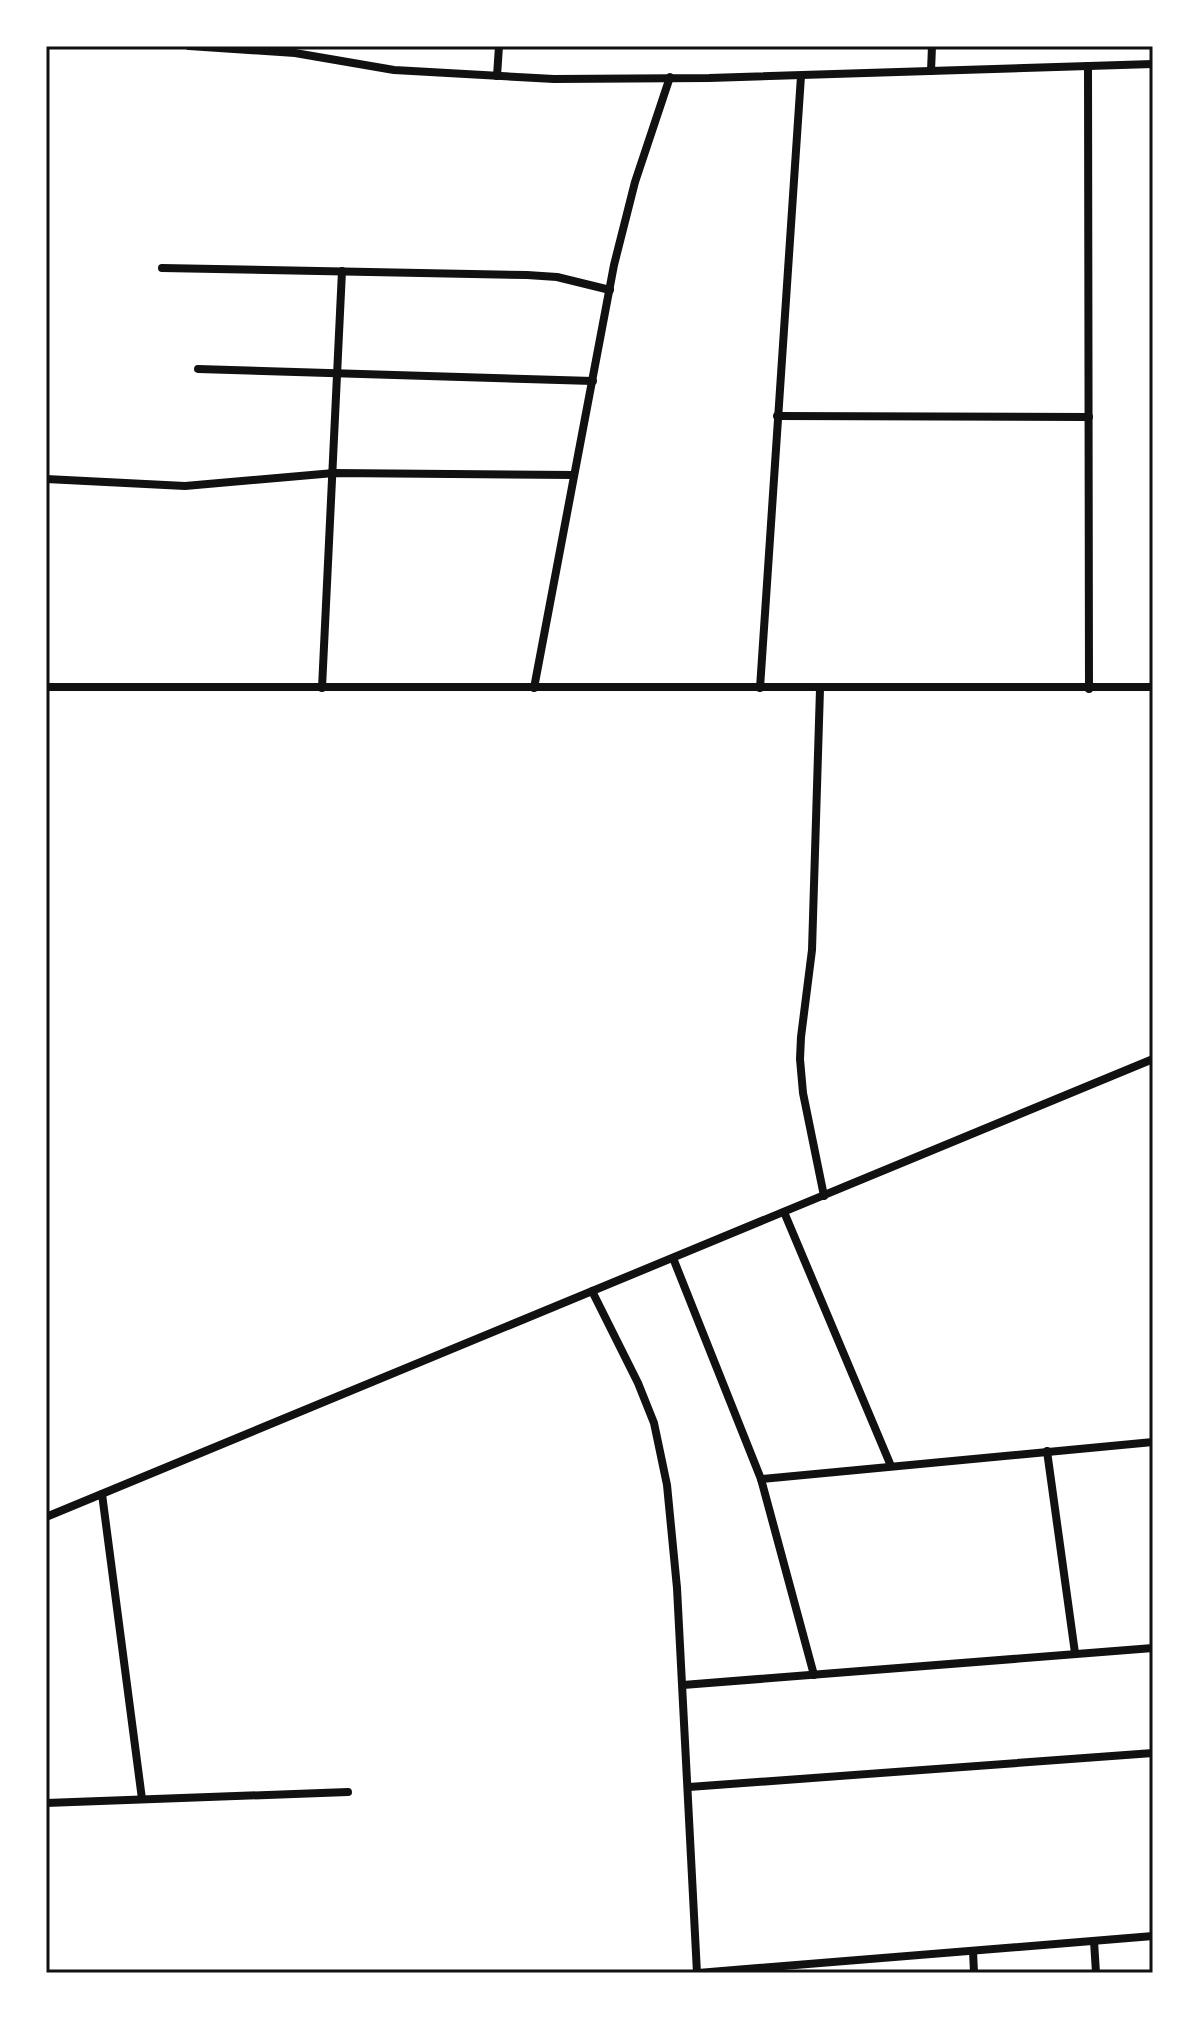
<svg xmlns="http://www.w3.org/2000/svg" width="1199" height="2019" viewBox="0 0 1199 2019" font-family="Barlow,sans-serif">
<style>
.lines{fill:none;stroke-linecap:round;stroke-linejoin:round}
.minor{stroke:#111;stroke-width:8}
.neatline{fill:none;stroke:#111;stroke-width:3}
</style>
<rect width="100%" height="100%" fill="#fff"/>
<g class="lines">
<g class="minor">
<path d="M189,46L295,53L394,70L554,79L709,78L1153,64"/>
<path d="M1088,66L1089,689"/>
<path d="M931,71L932,46"/>
<path d="M497,76L499,46"/>
<path d="M162,268L527,275L557,277L610,290"/>
<path d="M198,369L593,381"/>
<path d="M777,416L1089,417"/>
<path d="M46,479L185,486L334,473L574,475"/>
<path d="M46,687H1153"/>
<path d="M322,688L342,271"/>
<path d="M534,688L614,265L635,182L670,77"/>
<path d="M760,688L801,76"/>
<path d="M820,689L812,950L801,1037L800,1059L803,1093L824,1196"/>
<path d="M784,1212L891,1466"/>
<path d="M673,1258L761,1479L814,1675"/>
<path d="M592,1291L638,1383L654,1423L667,1485L677,1588L697,1973"/>
<path d="M1047,1451L1075,1653"/>
<path d="M761,1479L1153,1442"/>
<path d="M102,1494L142,1799"/>
<path d="M46,1517L1153,1059"/>
<path d="M683,1685L1153,1648"/>
<path d="M689,1787L1153,1753"/>
<path d="M46,1803L348,1792"/>
<path d="M1094,1941L1096,1973"/>
<path d="M973,1951L974,1973"/>
<path d="M698,1973L1153,1936"/>
</g>
</g>
<rect width="1199" height="2019" fill="none" stroke="#ffffff" stroke-width="96"/>
<rect x="48" y="48" width="1103" height="1923" class="neatline"/>
</svg>
